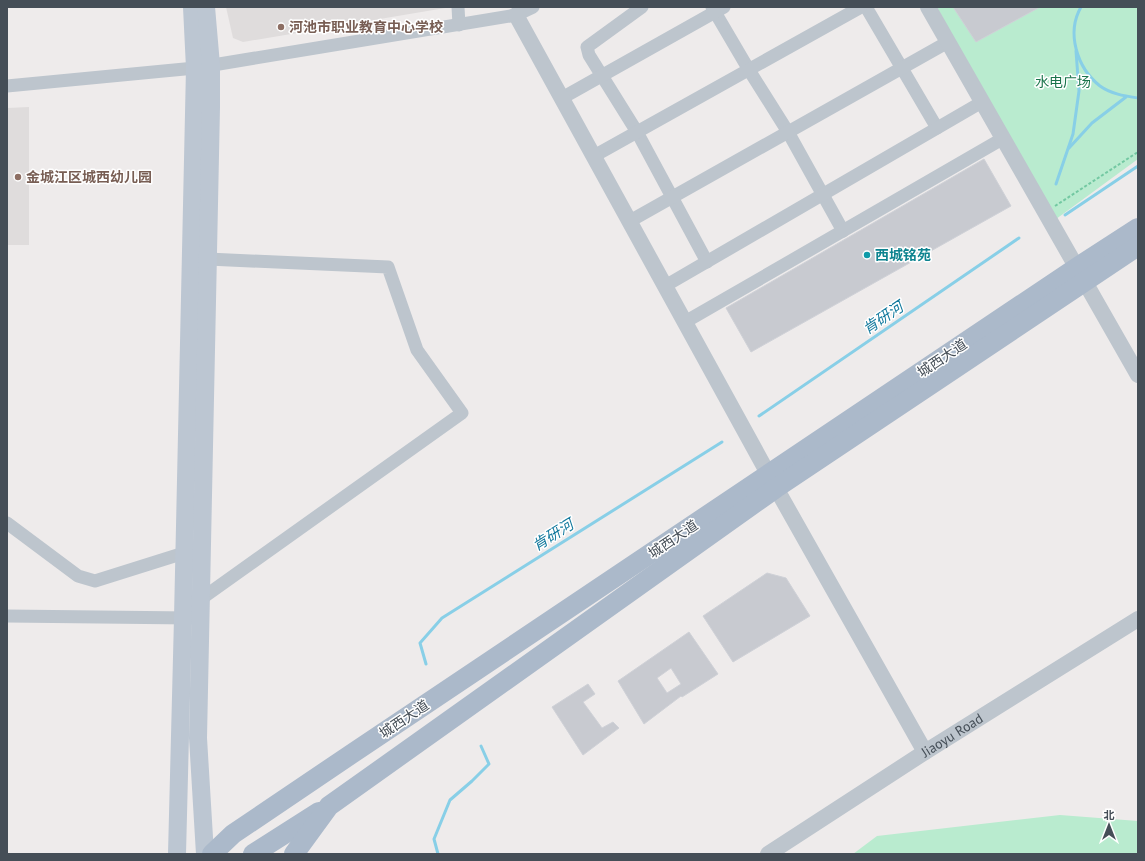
<svg xmlns="http://www.w3.org/2000/svg" width="1145" height="861" viewBox="0 0 1145 861" font-family="'PT Sans','Noto Sans SC',sans-serif">
<style>
.education{fill:#dfdcdc}
.green{fill:#b9ebcf}
.lines{fill:none;stroke-linecap:round;stroke-linejoin:round}
.stream{stroke:#88cfe7;stroke-width:3}
.building{fill:#c8cad0;stroke:#cfd1d7;fill-rule:evenodd}
.path{stroke:#73c8a2;stroke-width:2;stroke-dasharray:3 2;stroke-linecap:butt}
.minor{stroke:#bdc5cd;stroke-width:13}
.tertiary{stroke:#bdc5cd;stroke-width:16}
.secondary{stroke:#bcc6d2;stroke-width:18}
.primary{stroke:#abb9ca;stroke-width:20}
.education-dot{fill:#8d6e63;stroke:#fff;stroke-width:1.5}
.culture-dot{fill:#0f9aa8;stroke:#fff;stroke-width:1.5}
.labels{text-anchor:middle;stroke-width:3;stroke-linejoin:round;paint-order:stroke}
.education-label{font-size:14px;font-weight:bold;fill:#785e54;stroke:#fff;text-anchor:start}
.park-label{font-size:14px;fill:#1a744b;stroke:#fff}
.culture-label{font-size:14px;font-weight:bold;fill:#0d838f;stroke:#fff;text-anchor:start}
.street-label{font-size:14px;fill:#454e57;stroke:#fff}
.water-label{font-size:15px;font-style:italic;fill:#12799d;stroke:#fff}
</style>
<rect width="100%" height="100%" fill="#eeebeb"/>
<g class="education">
<path d="M226,7H451L243,42L233,38Z"/>
<path d="M29,107V245H7V108Z"/>
</g>
<g class="green">
<path d="M937,7H1138V159L1052,222Z"/>
<path d="M1060,815L1138,821V854H853L877,836Z"/>
</g>
<g class="lines">
<g class="stream">
<path d="M1081,7C1066,33 1077,68 1100,86C1111,94 1125,96 1138,98"/>
<path d="M1069,148L1092,123L1126,97"/>
<path d="M1056,184L1073,134L1079,91L1076,51"/>
<path d="M1065,215L1138,166"/>
<path d="M759,416L1019,238"/>
<path d="M426,664L420,643L442,618L722,442"/>
<path d="M438,854L434,839L450,800L472,781L489,764L481,746"/>
</g>
</g>
<g class="building">
<path d="M953,7H1040L976,42Z"/>
<path d="M984,159L1011,206L751,352L726,308Z"/>
<path d="M767,573L786,578L810,616L733,662L703,616Z"/>
<path d="M689,632L718,674L682,697L681,696L644,724L618,681ZM671,668L681,684L667,693L657,678Z"/>
<path d="M588,684L595,694L583,702L602,728L613,722L619,728L583,755L552,707Z"/>
</g>
<g class="lines">
<path class="path" d="M1055,206L1138,152"/>
<g class="minor">
<path d="M458,7L459,25"/>
<path d="M642,7L587,47L589,55L637,132L707,262"/>
<path d="M712,7L749,70L788,132L843,231"/>
<path d="M866,7L937,128"/>
<path d="M7,86L195,68L516,15L533,7"/>
<path d="M562,98L724,7"/>
<path d="M594,156L861,7"/>
<path d="M630,221L948,42"/>
<path d="M665,286L982,102"/>
<path d="M685,322L1002,139"/>
<path d="M7,523L78,576L95,581L184,553"/>
<path d="M201,599L462,413L417,350L388,267L208,259"/>
<path d="M7,616L191,618"/>
</g>
<g class="tertiary">
<path d="M928,7L1138,375"/>
<path d="M516,15L776,488L925,752"/>
<path id="s1" d="M768,854L925,752L1138,619"/>
</g>
<g class="secondary">
<path d="M177,854L183,618L195,68L192,7"/>
<path d="M205,854L198,738L211,107V65L206,7"/>
</g>
<g class="primary">
<path d="M212,854L233,834L350,755L1076,268L1138,228"/>
<path d="M253,854L319,812"/>
<path d="M294,854L329,806L776,488L1138,246"/>
</g>
</g>
<g class="education-dot">
<circle cx="281" cy="27" r="4"/>
<circle cx="18" cy="177" r="4"/>
</g>
<circle class="culture-dot" cx="867" cy="255" r="4"/>
<g class="labels">
<g class="education-label">
<text x="289" y="32">河池市职业教育中心学校</text>
<text x="26" y="182">金城江区城西幼儿园</text>
</g>
<g class="park-label">
<text x="1063" y="87">水电广场</text>
</g>
<g class="culture-label">
<text x="875" y="260">西城铭苑</text>
</g>
<g class="street-label">
<text transform="translate(942 358) rotate(-34)" y="5">城西大道</text>
<text transform="translate(673 539) rotate(-34)" y="5">城西大道</text>
<text transform="translate(404 719) rotate(-34)" y="5">城西大道</text>
<text dy="5" stroke="none"><textPath href="#s1" startOffset="219">Jiaoyu Road</textPath></text>
</g>
<g class="water-label">
<text transform="translate(883 318) rotate(-34)" y="5">肯研河</text>
<text transform="translate(553 535) rotate(-32)" y="5">肯研河</text>
</g>
</g>
<rect width="1145" height="861" fill="none" stroke="#454e57" stroke-width="16"/>
<g transform="translate(1109 825)" stroke="#ffffff" stroke-width="3" paint-order="stroke">
<path d="M0-3L7 15L0 10L-7 15Z" fill="#454e57"/>
<text y="-6" font-size="11" font-weight="bold" text-anchor="middle" fill="#454e57">北</text>
</g>
</svg>
